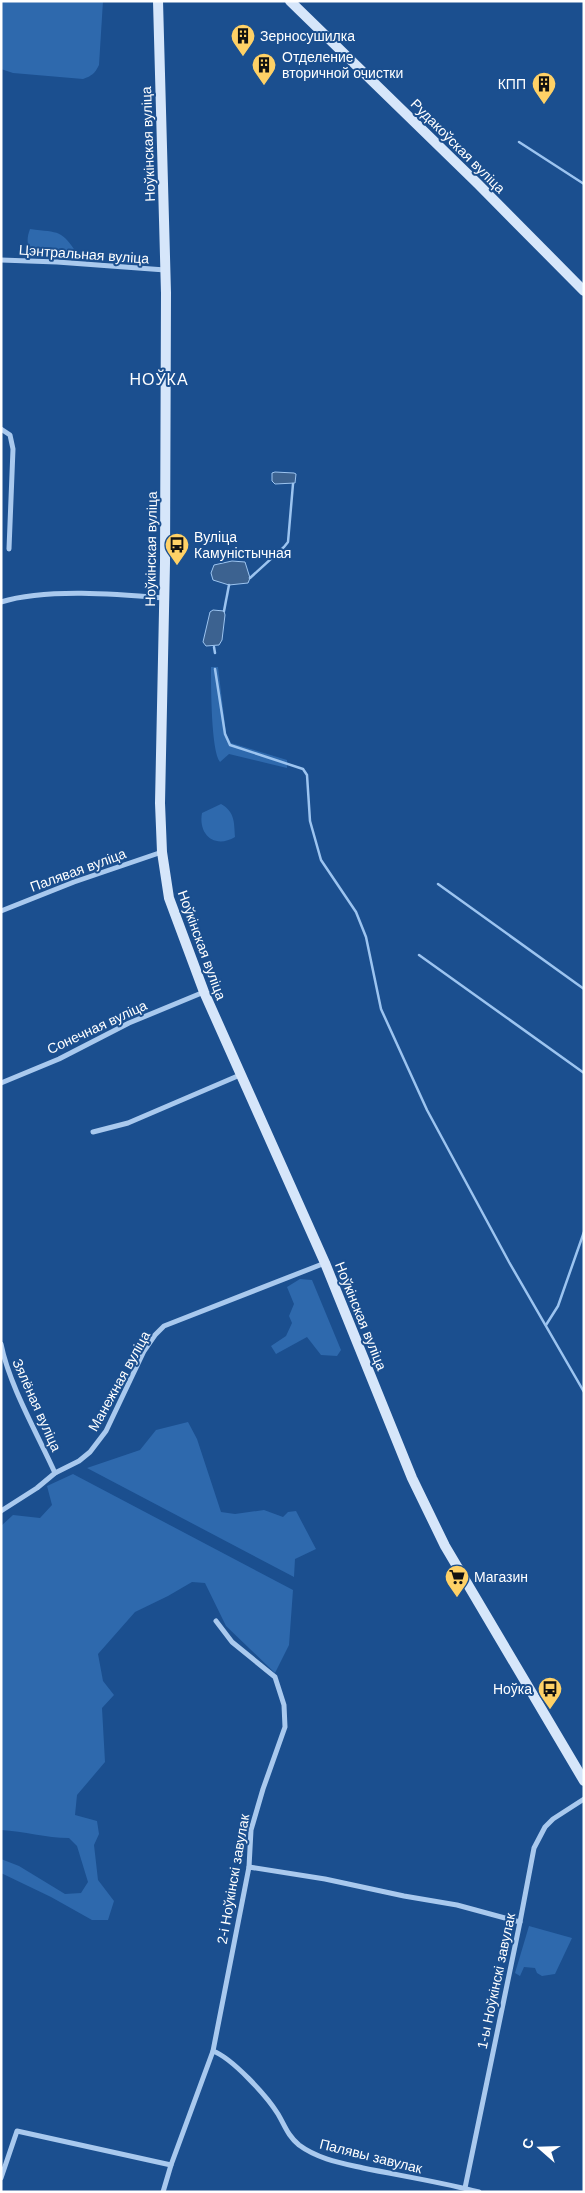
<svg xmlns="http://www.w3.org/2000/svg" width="585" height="2193" viewBox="0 0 585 2193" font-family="Helvetica,sans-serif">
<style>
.green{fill:#2e69ad}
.water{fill:#3c6290;stroke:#9cc4f0}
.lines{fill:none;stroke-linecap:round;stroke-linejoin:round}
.stream{stroke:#9cc4f0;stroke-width:2.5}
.street{stroke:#a9c9ee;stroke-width:5}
.secondary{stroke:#d6e6fa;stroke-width:10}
.labels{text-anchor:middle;stroke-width:4;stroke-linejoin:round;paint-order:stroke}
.poi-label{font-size:14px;fill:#fff;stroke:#1b4f8f;text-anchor:start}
.street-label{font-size:14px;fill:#fff;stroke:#1b4f8f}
.quarter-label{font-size:16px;letter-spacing:1px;fill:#fff;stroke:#1b4f8f}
</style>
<rect width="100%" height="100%" fill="#1b4f8f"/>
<g class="green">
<path d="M1,1H103L99,65C95,73 92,76 83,79L13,73L1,69Z"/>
<path d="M30,229C60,233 61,229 78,255L74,258C54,257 18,261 30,229Z"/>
<path d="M211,667H218L226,733L231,743L287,760V768L229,754L220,762C211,751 211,685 211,667Z"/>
<path d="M221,804C235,812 234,822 235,837C215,849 198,835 202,813Z"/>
<path d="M300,1279L312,1280L341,1350L337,1356L321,1355L307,1337L276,1354L271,1346L286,1336L292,1323L289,1316L294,1304L287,1287Z"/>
<path d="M188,1422L197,1439L221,1512L235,1514L264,1510L283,1517L288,1512L296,1511L316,1549L295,1559L294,1577L87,1468L140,1450L156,1430Z"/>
<path d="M73,1474L293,1590L289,1645L275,1673L226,1626L205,1583L192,1582L168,1596L135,1612L98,1654L103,1681L114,1695L102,1708L105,1762L77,1795L75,1815L97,1821L99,1834L94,1845L98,1880L114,1901L108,1920H92L51,1897L1,1873V1859L19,1866L65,1894L81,1893L88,1882L77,1846L69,1838C46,1838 24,1831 1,1830V1526L13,1515L40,1518L52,1505L47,1486Z"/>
<path d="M529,1926L572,1938L555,1974L542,1976L537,1973L535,1968L524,1967L520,1976L515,1973Z"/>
</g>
<g class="water">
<path d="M275,472L294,473L296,474L295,483L275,484L272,481V473Z"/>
<path d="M232,561L245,562L250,578L248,583L229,585L213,580L211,573L214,565Z"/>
<path d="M213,610L224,611L225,615L222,640L219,645L206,646L203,642L210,612Z"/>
</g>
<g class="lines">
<g class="stream">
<path d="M519,142L584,184"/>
<path d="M250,578L284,547L288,542L293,484"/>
<path d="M224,611L229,585"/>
<path d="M214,647L215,653"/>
<path d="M215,669L225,734L230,745L303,769L307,775L310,821L321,860L356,912L366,937L381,1009L427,1110L509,1262L584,1392"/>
<path d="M438,884L584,989"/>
<path d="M419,955L584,1073"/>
<path d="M546,1325L558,1306L584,1232"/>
</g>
<g class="street">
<path d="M1,260L57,262L165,270"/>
<path d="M1,429L10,435L13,449L9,549"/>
<path d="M1,602C46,588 117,594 164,598"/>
<path d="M1,911L74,882L162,852"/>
<path d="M1,1083L59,1059L129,1023L204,992"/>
<path d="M93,1132L128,1123L240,1075"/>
<path d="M1,1344C9,1385 38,1435 55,1473"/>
<path d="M1,1511L37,1488L55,1473L79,1461L90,1452L106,1431L144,1351L155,1335L164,1326L325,1263"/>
<path d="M249,1867L325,1879L404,1896L457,1905L520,1922"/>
<path d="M213,2051C232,2058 267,2096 278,2114C285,2126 288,2136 299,2145C318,2159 341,2163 363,2168C402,2176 441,2182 479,2192"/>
<path d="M1,2178L17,2131L171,2165"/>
<path d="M465,2188L520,1922L534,1848L545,1827L553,1819L584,1799"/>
<path d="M163,2192L171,2165L213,2051L249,1867L251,1830L263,1789L285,1727L284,1705L275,1677L232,1642L216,1621"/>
</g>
<g class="secondary">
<path d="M158,1L166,293L165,563L160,803L162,852L169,898L204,992L325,1263L412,1478L445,1546L584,1781"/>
<path d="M290,1L478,184L584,291"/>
</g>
</g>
<defs>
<symbol id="building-pin" viewBox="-11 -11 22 30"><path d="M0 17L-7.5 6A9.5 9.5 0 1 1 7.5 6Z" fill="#ffd166" stroke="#1b4f8f"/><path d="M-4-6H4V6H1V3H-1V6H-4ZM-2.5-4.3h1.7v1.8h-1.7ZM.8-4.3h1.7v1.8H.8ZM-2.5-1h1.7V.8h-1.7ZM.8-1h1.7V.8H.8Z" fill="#111"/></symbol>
<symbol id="bus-pin" viewBox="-11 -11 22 30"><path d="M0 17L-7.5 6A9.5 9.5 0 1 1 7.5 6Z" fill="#ffd166" stroke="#1b4f8f"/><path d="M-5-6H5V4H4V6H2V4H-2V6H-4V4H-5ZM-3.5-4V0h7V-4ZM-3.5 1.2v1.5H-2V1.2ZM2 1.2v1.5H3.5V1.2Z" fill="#111"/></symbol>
<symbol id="supermarket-pin" viewBox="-11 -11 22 30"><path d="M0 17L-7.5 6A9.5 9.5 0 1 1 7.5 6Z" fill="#ffd166" stroke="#1b4f8f"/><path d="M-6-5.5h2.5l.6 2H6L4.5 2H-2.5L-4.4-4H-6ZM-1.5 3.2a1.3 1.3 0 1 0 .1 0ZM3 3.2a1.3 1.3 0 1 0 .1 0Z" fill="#111"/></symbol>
</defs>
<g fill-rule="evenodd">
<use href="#building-pin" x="229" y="22" width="28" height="38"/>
<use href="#building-pin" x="250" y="51" width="28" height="38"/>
<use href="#building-pin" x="530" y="70" width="28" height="38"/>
<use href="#bus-pin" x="163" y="531" width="28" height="38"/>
<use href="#supermarket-pin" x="443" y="1563" width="28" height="38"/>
<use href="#bus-pin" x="536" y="1675" width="28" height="38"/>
</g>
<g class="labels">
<g class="poi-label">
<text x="260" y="41">Зерносушилка</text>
<text x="282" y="62">Отделение<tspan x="282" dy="16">вторичной очистки</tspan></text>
<text x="526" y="89" text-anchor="end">КПП</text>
<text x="194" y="542">Вуліца<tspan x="194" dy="16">Камуністычная</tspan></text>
<text x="474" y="1582">Магазин</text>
<text x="532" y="1694" text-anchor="end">Ноўка</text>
</g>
<g class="street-label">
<text transform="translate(148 144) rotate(-92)" y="5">Ноўкінская вуліца</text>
<text transform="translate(458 146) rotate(45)" y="5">Рудакоўская вуліца</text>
<text transform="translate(84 254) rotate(4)" y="5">Цэнтральная вуліца</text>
<text transform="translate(151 549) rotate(-89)" y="5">Ноўкінская вуліца</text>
<text transform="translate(78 870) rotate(-20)" y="5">Палявая вуліца</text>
<text transform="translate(202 945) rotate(70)" y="5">Ноўкінская вуліца</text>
<text transform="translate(97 1027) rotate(-25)" y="5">Сонечная вуліца</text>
<text transform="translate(361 1316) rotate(68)" y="5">Ноўкінская вуліца</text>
<text transform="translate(119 1381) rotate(-61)" y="5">Манежная вуліца</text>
<text transform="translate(37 1405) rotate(66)" y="5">Зялёная вуліца</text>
<text transform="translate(233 1879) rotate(-80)" y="5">2-і Ноўкінскі завулак</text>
<text transform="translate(496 1981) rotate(-78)" y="5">1-ы Ноўкінскі завулак</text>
<text transform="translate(371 2156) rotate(14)" y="5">Палявы завулак</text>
</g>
<g class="quarter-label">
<text x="159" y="385">НОЎКА</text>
</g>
</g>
<rect width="585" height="2193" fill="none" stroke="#ffffff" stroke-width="5"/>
<g transform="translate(540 2148) rotate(290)" stroke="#1b4f8f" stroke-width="4" paint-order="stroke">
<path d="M0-4L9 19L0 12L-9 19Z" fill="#ffffff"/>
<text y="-8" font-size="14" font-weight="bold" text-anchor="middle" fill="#ffffff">С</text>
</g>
</svg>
